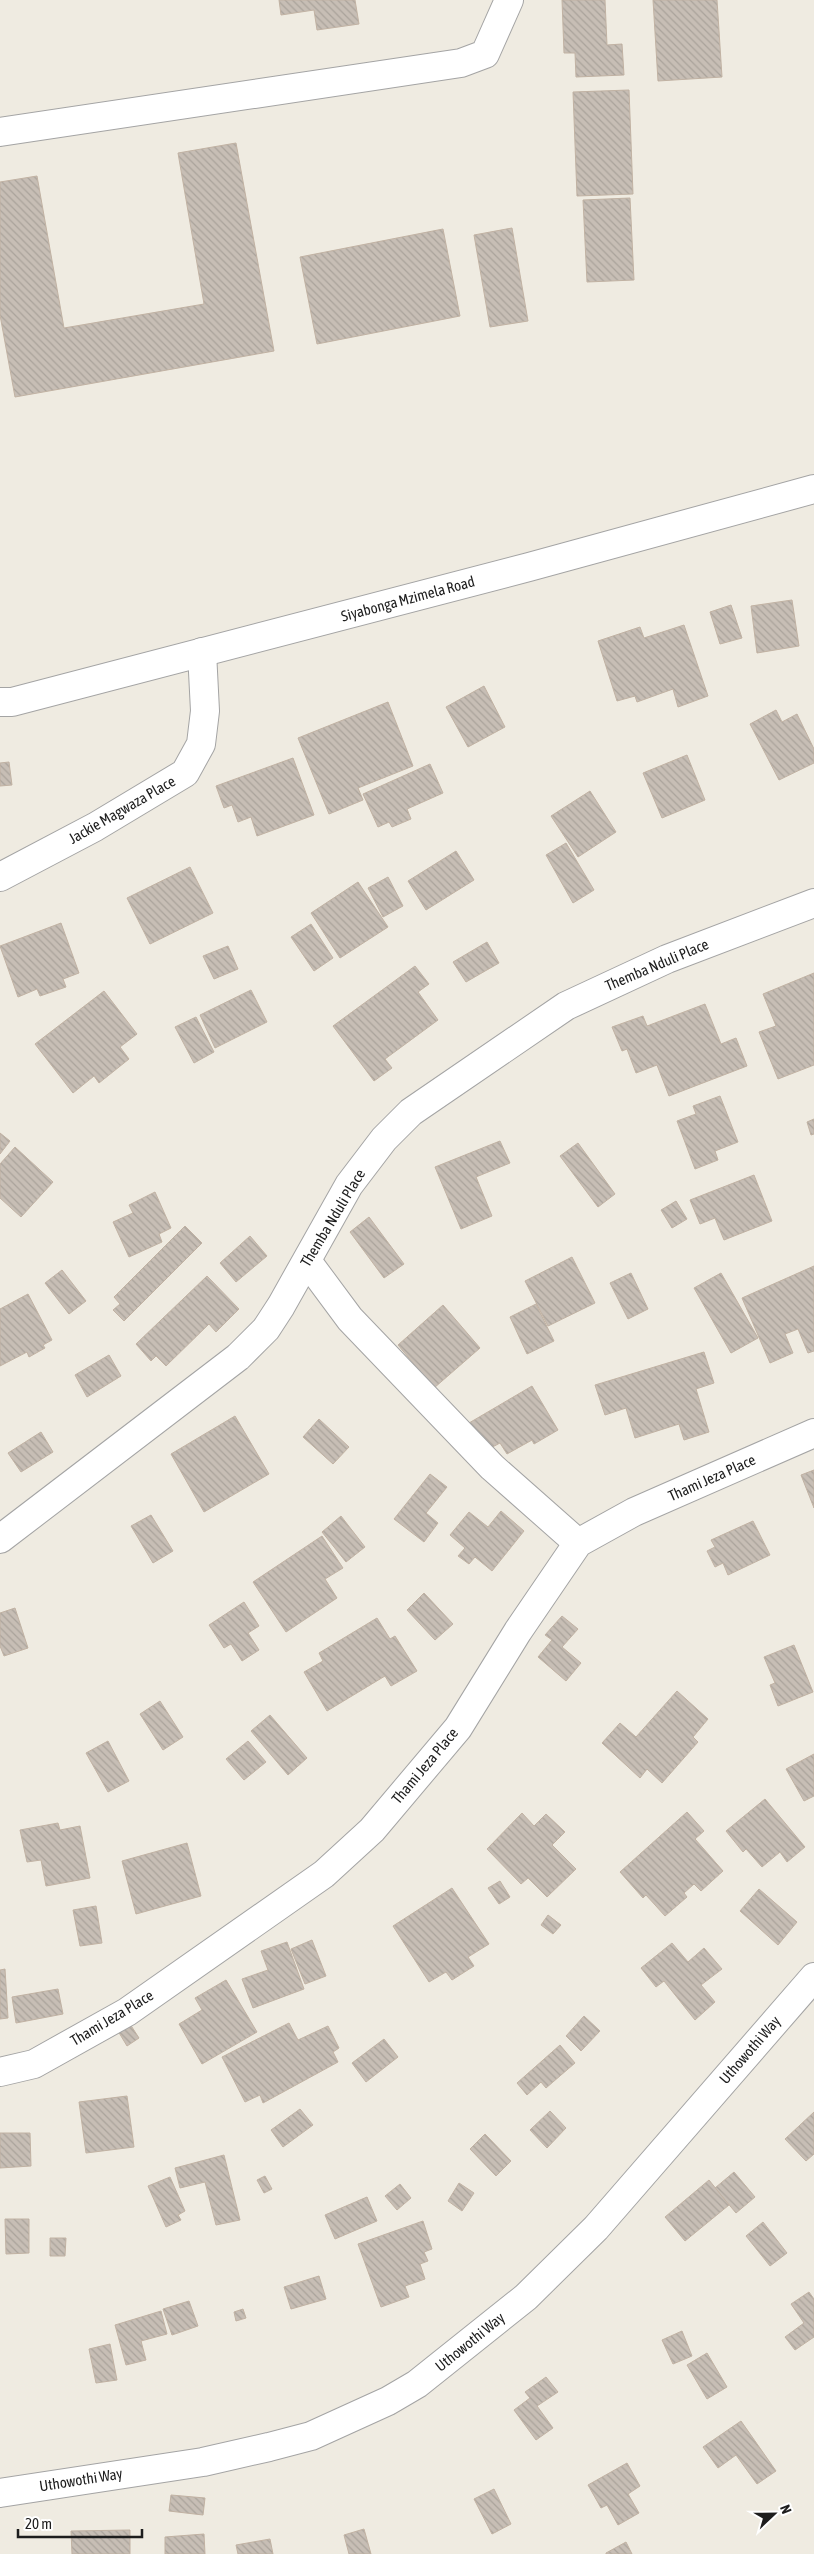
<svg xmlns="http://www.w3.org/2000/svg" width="814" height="2554" viewBox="0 0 814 2554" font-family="'Asap Condensed',sans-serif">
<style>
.building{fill:url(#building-back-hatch);stroke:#c1b2a3}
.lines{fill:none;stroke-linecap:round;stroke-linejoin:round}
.minor-casing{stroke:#a4a4a4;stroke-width:30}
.tertiary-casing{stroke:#a4a4a4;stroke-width:30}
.minor{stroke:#fff;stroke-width:28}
.tertiary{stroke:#fff;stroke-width:28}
.labels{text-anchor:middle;stroke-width:4;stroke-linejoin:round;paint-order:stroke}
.street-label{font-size:15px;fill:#1d1d1d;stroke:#fff}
</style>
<defs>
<pattern id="building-back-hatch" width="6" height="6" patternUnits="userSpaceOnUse" patternTransform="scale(1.25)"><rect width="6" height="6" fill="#c7beb5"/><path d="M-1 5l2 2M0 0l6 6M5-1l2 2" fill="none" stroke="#aaa39b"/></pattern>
</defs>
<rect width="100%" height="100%" fill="#efebe1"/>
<g class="building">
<path d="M279,0H355L359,24L317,30L314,10L281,15Z"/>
<path d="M562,0H605L607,45L622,44L624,75L576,77L575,53H564Z"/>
<path d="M653,0H717L722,77L658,81Z"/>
<path d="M629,90L633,194L577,196L573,92Z"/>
<path d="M236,143L274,351L15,397L0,315V182L37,176L64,328L204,304L178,153Z"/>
<path d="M630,198L634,280L587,282L583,200Z"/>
<path d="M512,228L528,321L490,327L474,235Z"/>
<path d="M443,229L460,316L317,344L300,257Z"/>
<path d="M792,600L799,646L757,653L751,606Z"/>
<path d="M731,605L742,638L720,644L710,612Z"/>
<path d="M684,625L708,696L678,707L673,689L637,702L635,696L617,701L598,641L640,627L644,638Z"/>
<path d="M484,686L505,727L468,747L446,707Z"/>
<path d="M388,702L413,766L358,788L363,800L329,814L298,738Z"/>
<path d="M776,710L782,722L797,714L814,749V763L779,780L750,724Z"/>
<path d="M687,755L705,800L662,818L643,773Z"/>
<path d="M293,758L314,815L257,836L251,817L238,822L232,805L224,808L216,786Z"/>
<path d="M9,762L12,785L0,786V763Z"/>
<path d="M430,764L443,793L407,809L411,819L392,827L389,822L378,827L363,794Z"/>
<path d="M590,791L616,832L578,857L551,816Z"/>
<path d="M566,843L594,890L573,903L546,855Z"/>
<path d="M456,851L474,880L426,910L408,881Z"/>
<path d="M190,867L213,913L150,944L127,898Z"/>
<path d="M388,877L403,906L383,917L368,888Z"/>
<path d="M358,882L388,927L340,958L311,913Z"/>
<path d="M61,923L79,973L63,979L66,987L40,996L37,989L18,997L0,946Z"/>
<path d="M311,924L333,958L314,971L291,937Z"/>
<path d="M487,942L499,963L466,982L453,962Z"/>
<path d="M228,946L238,969L214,979L203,956Z"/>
<path d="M415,966L429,984L418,992L438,1020L385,1059L392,1068L374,1081L333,1026Z"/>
<path d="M814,973V1065L778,1079L759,1032L776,1026L763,994Z"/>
<path d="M251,990L267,1022L215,1048L200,1015Z"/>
<path d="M104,991L137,1034L120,1047L129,1059L99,1083L94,1076L73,1093L35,1044Z"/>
<path d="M705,1004L721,1044L736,1038L747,1066L669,1096L657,1065L636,1073L627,1049L622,1051L612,1027L643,1016L647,1026Z"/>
<path d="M196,1017L214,1052L194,1063L175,1027Z"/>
<path d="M720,1096L738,1142L715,1151L718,1160L695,1169L677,1121L696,1114L693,1106Z"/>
<path d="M814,1119V1134L811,1135L807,1122Z"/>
<path d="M0,1133L10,1141L0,1154Z"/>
<path d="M500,1141L510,1163L476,1177L492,1216L461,1229L435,1167Z"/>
<path d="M578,1143L615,1194L598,1207L560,1156Z"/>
<path d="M15,1147L53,1182L21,1217L0,1198V1164Z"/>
<path d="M754,1175L772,1221L724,1240L715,1218L700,1224L690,1200Z"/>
<path d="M155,1192L171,1228L159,1234L162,1242L129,1257L113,1222L133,1213L129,1205Z"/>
<path d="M676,1201L687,1219L672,1228L661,1210Z"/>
<path d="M369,1217L404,1264L384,1278L350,1232Z"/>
<path d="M185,1226L202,1243L124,1321L113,1310L120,1304L114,1297Z"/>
<path d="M250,1236L267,1256L236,1282L220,1263Z"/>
<path d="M572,1257L595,1303L548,1326L525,1281Z"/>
<path d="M814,1266V1351L808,1353L798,1329L785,1334L793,1353L770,1363L742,1298Z"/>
<path d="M62,1270L86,1301L69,1314L45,1283Z"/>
<path d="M631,1273L648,1309L628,1319L610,1283Z"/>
<path d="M721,1273L758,1338L731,1353L694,1288Z"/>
<path d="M207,1276L239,1309L216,1332L209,1324L166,1366L156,1356L151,1361L136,1344Z"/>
<path d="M28,1294L52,1340L43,1345L45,1348L29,1357L27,1352L0,1366V1309Z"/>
<path d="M536,1304L554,1341L527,1354L510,1317Z"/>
<path d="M443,1305L480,1348L434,1388L398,1345Z"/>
<path d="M704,1352L714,1383L696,1389L709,1432L684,1440L679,1424L635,1438L626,1408L605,1415L595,1385Z"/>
<path d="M109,1355L121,1376L87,1397L75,1375Z"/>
<path d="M532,1386L558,1430L534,1444L532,1440L507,1454L500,1443L485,1451L469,1423Z"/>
<path d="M235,1416L269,1474L204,1512L171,1454Z"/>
<path d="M319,1419L349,1447L333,1464L303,1437Z"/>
<path d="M41,1432L53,1452L21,1472L8,1453Z"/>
<path d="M814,1470V1508L801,1475Z"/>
<path d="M430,1474L447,1487L426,1513L438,1523L424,1542L394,1519Z"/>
<path d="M501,1511L524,1531L492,1571L475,1557L469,1564L458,1556L465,1548L450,1535L469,1512L488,1527Z"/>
<path d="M151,1515L173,1551L153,1563L131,1526Z"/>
<path d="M341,1516L365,1547L346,1562L322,1532Z"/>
<path d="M753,1521L770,1555L728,1575L723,1563L715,1567L707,1551L715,1547L711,1540Z"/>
<path d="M322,1536L343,1568L325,1579L337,1598L286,1632L253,1582Z"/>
<path d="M424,1593L453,1624L435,1640L407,1610Z"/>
<path d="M244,1602L259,1626L248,1633L259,1650L242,1661L231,1644L224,1648L209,1625Z"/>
<path d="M15,1608L28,1648L4,1656L0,1646V1613Z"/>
<path d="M562,1616L578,1629L562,1647L581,1663L566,1681L538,1657L552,1640L545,1635Z"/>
<path d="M377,1618L390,1639L395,1636L417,1671L391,1686L385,1676L327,1711L304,1672L323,1661L319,1653Z"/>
<path d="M794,1645L813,1692L778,1706L770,1685L775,1683L764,1657Z"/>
<path d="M677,1691L708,1719L693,1737L698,1742L662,1783L647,1769L640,1778L602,1743L620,1723L636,1737Z"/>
<path d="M160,1701L183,1737L163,1750L140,1714Z"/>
<path d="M270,1715L307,1758L288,1775L251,1731Z"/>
<path d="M108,1741L129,1781L108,1792L86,1753Z"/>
<path d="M248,1741L266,1762L244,1780L226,1759Z"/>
<path d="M814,1754V1796L804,1801L786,1769Z"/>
<path d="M765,1799L805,1847L787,1862L780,1852L762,1867L746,1849L743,1852L726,1831Z"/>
<path d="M687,1812L704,1831L695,1839L723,1871L701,1891L694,1884L684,1893L687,1897L665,1916L646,1895L643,1898L620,1872Z"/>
<path d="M522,1813L534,1826L546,1814L565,1832L552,1845L576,1869L547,1897L528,1878L521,1884L487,1849Z"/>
<path d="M58,1823L60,1830L80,1826L90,1878L46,1886L41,1860L27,1862L20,1830Z"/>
<path d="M187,1843L201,1896L136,1914L122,1861Z"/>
<path d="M500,1881L510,1897L499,1904L488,1888Z"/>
<path d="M452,1888L489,1944L468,1957L474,1966L452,1980L446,1972L429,1982L393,1926Z"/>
<path d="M759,1889L797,1922L778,1945L740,1911Z"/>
<path d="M96,1906L102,1943L80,1946L73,1910Z"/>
<path d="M548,1915L561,1925L553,1934L541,1925Z"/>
<path d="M312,1940L326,1976L305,1984L291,1949Z"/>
<path d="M287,1942L304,1989L253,2008L242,1979L268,1970L261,1951Z"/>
<path d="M672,1943L688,1962L704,1948L722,1969L701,1985L715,2002L695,2020L664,1981L656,1987L641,1968Z"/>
<path d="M5,1969L8,2018L0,2019V1970Z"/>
<path d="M226,1980L257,2032L202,2064L179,2024L202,2010L195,1998Z"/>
<path d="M58,1989L63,2014L16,2023L12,1997Z"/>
<path d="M584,2016L600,2031L581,2051L566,2036Z"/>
<path d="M289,2023L298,2040L328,2026L339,2048L333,2052L338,2062L263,2103L260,2095L245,2102L222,2057Z"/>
<path d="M130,2024L139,2038L127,2046L118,2031Z"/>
<path d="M384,2039L398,2057L366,2082L352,2063Z"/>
<path d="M560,2045L575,2063L546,2088L541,2082L527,2095L517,2083Z"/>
<path d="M127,2096L134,2147L86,2153L79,2102Z"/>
<path d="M300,2109L313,2125L283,2147L271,2130Z"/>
<path d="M550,2111L566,2128L547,2148L530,2130Z"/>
<path d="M814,2112V2154L806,2161L785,2139Z"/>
<path d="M0,2133H30L31,2166L0,2168Z"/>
<path d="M485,2134L511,2161L496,2176L470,2149Z"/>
<path d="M224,2155L240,2220L216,2225L205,2182L180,2188L175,2168Z"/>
<path d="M734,2172L755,2197L736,2213L715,2188Z"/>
<path d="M265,2176L272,2189L264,2193L257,2180Z"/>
<path d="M170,2177L185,2211L178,2215L181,2220L166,2227L148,2186Z"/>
<path d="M709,2180L729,2205L685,2241L665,2217Z"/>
<path d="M459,2183L474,2193L462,2211L448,2201Z"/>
<path d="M400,2184L411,2198L397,2210L385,2196Z"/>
<path d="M367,2197L377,2221L335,2239L325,2215Z"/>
<path d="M5,2219H29V2253L6,2254Z"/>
<path d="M423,2221L432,2249L424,2252L428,2261L420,2264L425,2279L405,2286L409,2297L381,2307L358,2244Z"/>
<path d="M763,2222L787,2253L770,2266L746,2236Z"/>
<path d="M50,2238H66L65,2256H50Z"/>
<path d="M319,2276L326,2299L291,2309L284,2287Z"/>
<path d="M809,2292L814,2299V2337L795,2350L785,2337L804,2323L791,2304Z"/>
<path d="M189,2301L198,2326L172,2335L163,2309Z"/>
<path d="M243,2309L246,2318L236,2321L234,2312Z"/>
<path d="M161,2311L167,2334L141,2341L146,2360L126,2365L115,2325Z"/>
<path d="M682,2331L692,2356L673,2364L662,2340Z"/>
<path d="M110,2344L117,2380L96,2383L89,2349Z"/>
<path d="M707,2353L727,2387L707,2399L687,2365Z"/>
<path d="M546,2377L558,2392L537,2406L553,2428L536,2440L514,2410L530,2398L525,2392Z"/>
<path d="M741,2421L776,2471L757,2484L736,2455L718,2468L703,2447Z"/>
<path d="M627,2463L640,2486L628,2494L639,2513L618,2525L607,2505L601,2508L588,2485Z"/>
<path d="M494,2489L511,2524L492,2534L474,2499Z"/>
<path d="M171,2495L205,2498L203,2515L169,2511Z"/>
<path d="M364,2529L371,2554H349L344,2535Z"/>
<path d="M130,2530V2554H72L71,2531Z"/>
<path d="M204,2534L205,2554H165V2537Z"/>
<path d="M270,2539L273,2554H238L236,2545Z"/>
<path d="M626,2542L632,2554H606V2553Z"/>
</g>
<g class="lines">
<defs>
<g id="minor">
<path d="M0,132L461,63L485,54L509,0"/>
<path d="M0,877L95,827L185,773L201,744L205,711L202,652"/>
<path d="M307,1261L350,1319L492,1467L578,1543"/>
<path d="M0,1539L238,1357L266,1329L281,1306L349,1185L384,1139L411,1112L566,1006L667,959L814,903"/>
<path d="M0,2072L34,2064L127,2012L324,1874L372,1830L458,1728L518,1631L578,1543L634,1512L814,1433"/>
<path d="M0,2493L203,2462L269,2447L311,2436L388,2401L417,2384L526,2297L596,2228L814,1977"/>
</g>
<path id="tertiary" d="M0,702H12L529,567L814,489"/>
</defs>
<use href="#minor" class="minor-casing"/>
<use href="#tertiary" class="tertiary-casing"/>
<use href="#minor" class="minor"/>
<use href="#tertiary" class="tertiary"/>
</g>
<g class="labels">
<g class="street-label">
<text transform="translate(408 599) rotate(-15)" y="5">Siyabonga Mzimela Road</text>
<text transform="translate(122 810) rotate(-30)" y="5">Jackie Magwaza Place</text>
<text transform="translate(657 965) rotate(-23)" y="5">Themba Nduli Place</text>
<text transform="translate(333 1218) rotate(-59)" y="5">Themba Nduli Place</text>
<text transform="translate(712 1478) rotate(-24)" y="5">Thami Jeza Place</text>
<text transform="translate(425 1766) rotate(-50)" y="5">Thami Jeza Place</text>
<text transform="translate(112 2018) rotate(-31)" y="5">Thami Jeza Place</text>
<text transform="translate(750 2050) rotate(-49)" y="5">Uthowothi Way</text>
<text transform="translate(470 2342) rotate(-39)" y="5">Uthowothi Way</text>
<text transform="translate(81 2480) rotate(-9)" y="5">Uthowothi Way</text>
</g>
</g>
<g transform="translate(774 2514) rotate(68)" stroke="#ffffff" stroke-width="4" paint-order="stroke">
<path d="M0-4L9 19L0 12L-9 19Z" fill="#1d1d1d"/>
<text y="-8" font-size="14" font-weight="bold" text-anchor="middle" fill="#1d1d1d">N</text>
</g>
<path d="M18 2529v8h124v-8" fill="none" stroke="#1d1d1d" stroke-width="2.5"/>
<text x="25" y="2529" font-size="15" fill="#1d1d1d" stroke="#ffffff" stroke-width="4" paint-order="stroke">20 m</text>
</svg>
